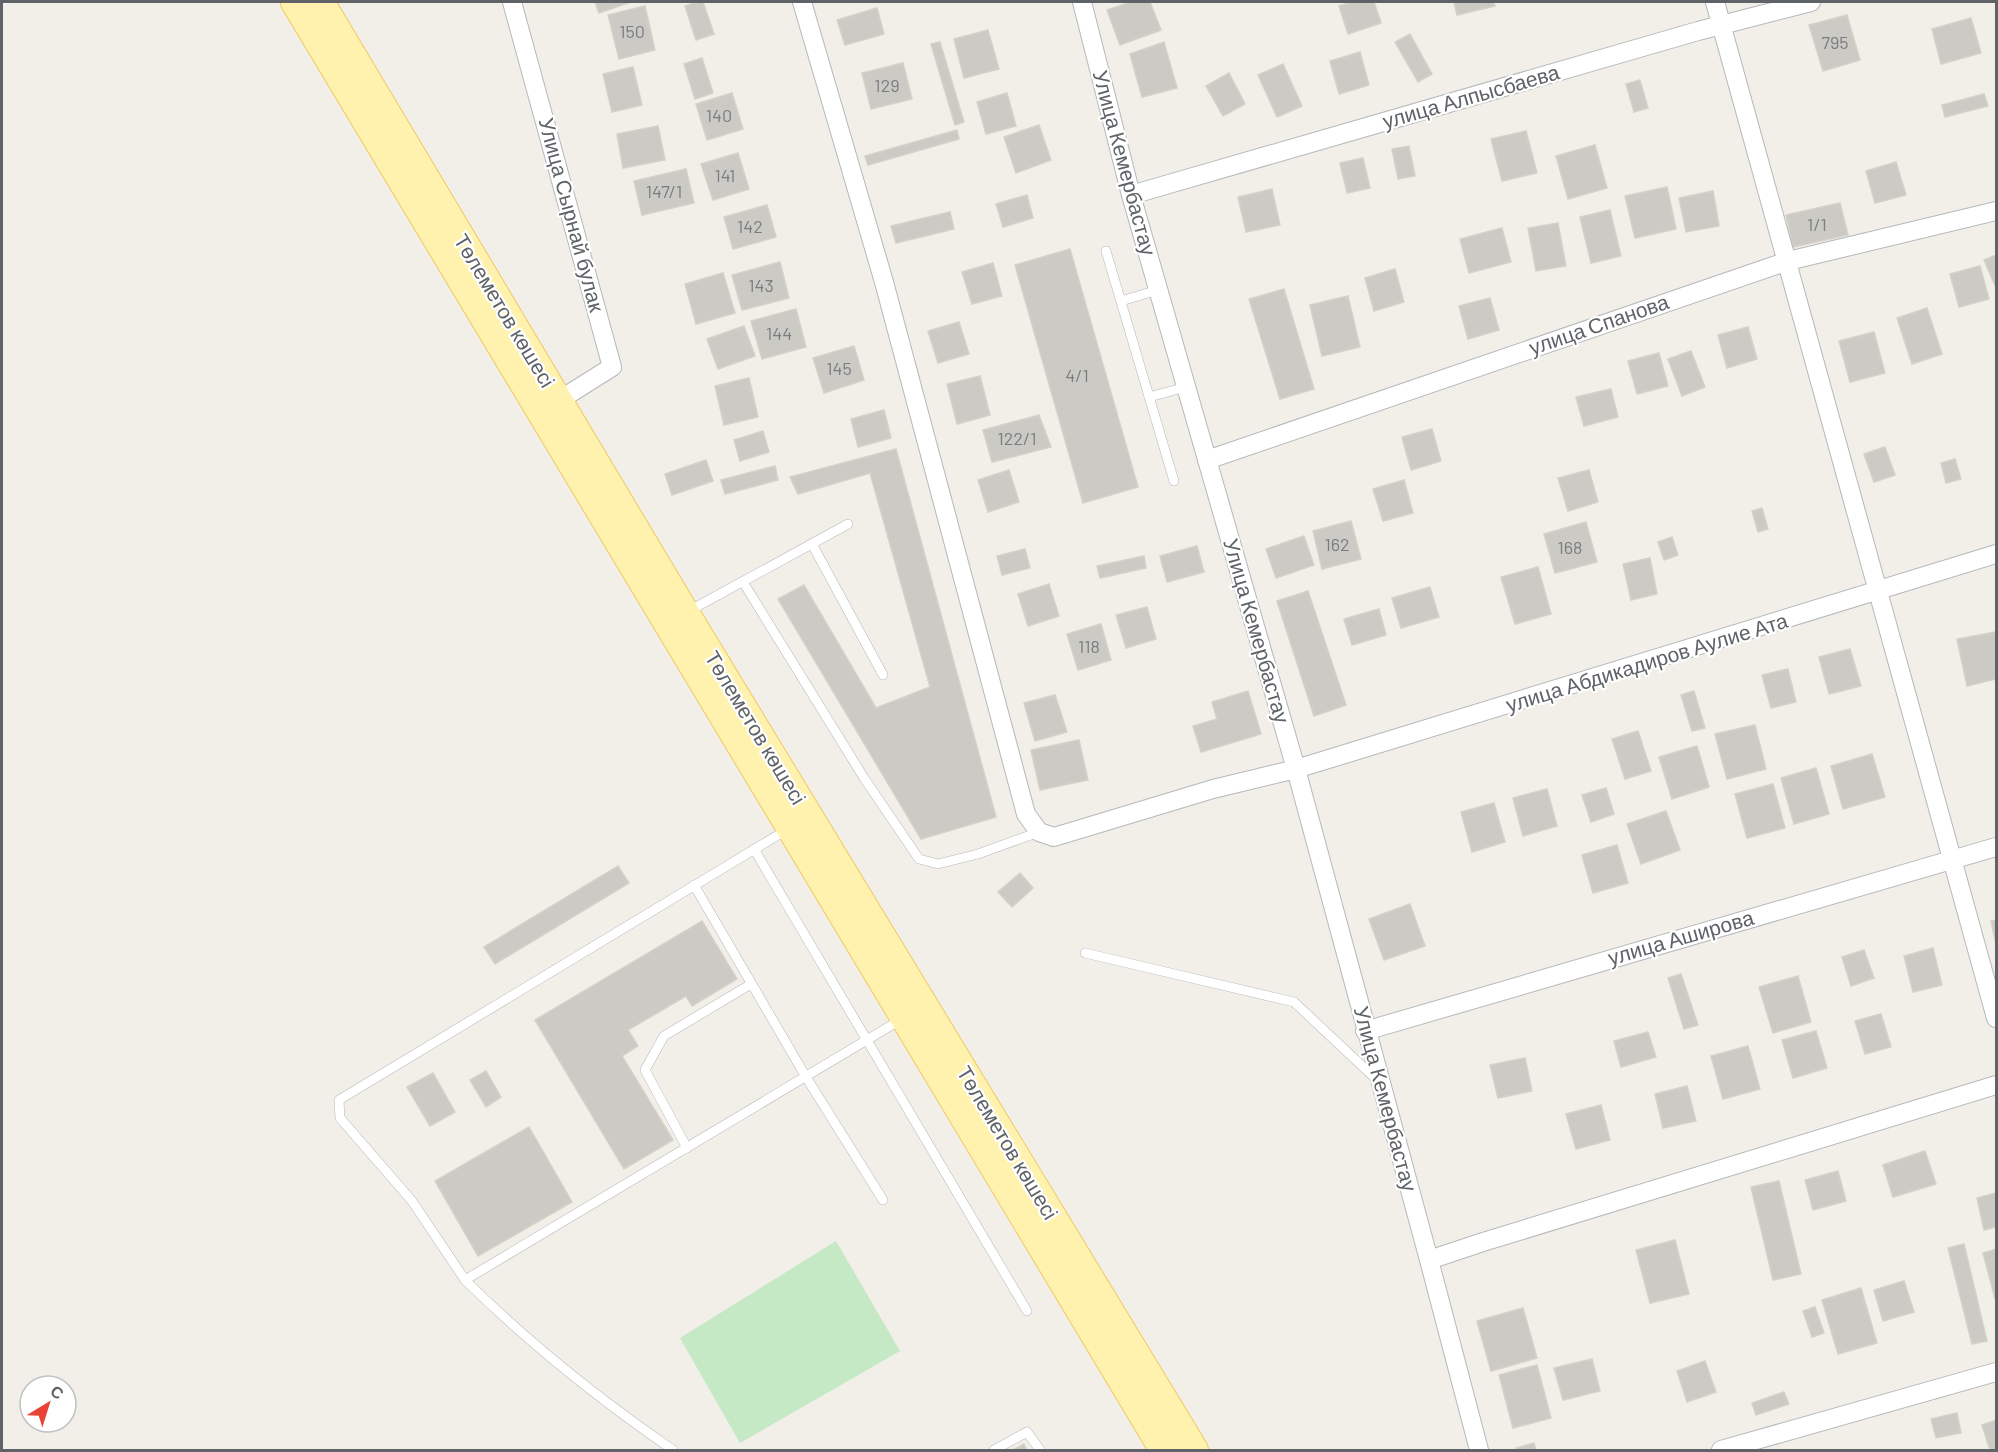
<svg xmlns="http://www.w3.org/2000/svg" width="1998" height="1452" viewBox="0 0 1998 1452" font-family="Barlow,sans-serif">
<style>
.green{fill:#c5e8c5}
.building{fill:#cccac5;stroke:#d6d1c6;stroke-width:1.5}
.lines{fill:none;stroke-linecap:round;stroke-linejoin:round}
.lane-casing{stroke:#b5b8bc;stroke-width:10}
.street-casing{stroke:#b5b8bc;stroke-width:20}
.primary-casing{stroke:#f2c960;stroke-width:30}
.lane{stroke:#fff;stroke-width:9}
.street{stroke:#fff;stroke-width:18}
.primary{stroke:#fff2af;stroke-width:28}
.labels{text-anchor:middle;stroke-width:4.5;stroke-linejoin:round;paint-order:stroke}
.number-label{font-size:18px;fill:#7a7d7f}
.street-label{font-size:21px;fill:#5f6368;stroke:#fff}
</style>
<rect width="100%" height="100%" fill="#f1efe8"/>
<path class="green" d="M836,1241L900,1351L740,1443L680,1338Z"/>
<g class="building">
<path d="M595,2H631L599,13Z"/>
<path d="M698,2H703L714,34L696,40L685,6Z"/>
<path d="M1131,2H1150L1161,30L1120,45L1107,10Z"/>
<path d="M1352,2H1374L1381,23L1348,34L1339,6Z"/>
<path d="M1454,2H1493L1495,6L1457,15Z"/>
<path d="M645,6L655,50L619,59L608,15Z"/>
<path d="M877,8L884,34L845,45L837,20Z"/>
<path d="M1847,15L1860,60L1823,71L1809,25Z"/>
<path d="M1971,18L1981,53L1941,64L1932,29Z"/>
<path d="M988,30L999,69L964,78L954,39Z"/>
<path d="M1410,34L1432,74L1418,82L1395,42Z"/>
<path d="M940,42L964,122L955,125L931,44Z"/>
<path d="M1164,42L1177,88L1142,97L1130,54Z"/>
<path d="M1360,52L1369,85L1339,94L1330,61Z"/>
<path d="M702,58L713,93L695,99L684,64Z"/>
<path d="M903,63L912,99L871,109L862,73Z"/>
<path d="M1283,64L1302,106L1277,117L1258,75Z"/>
<path d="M633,67L642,105L612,112L603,74Z"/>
<path d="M1229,73L1245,104L1223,116L1206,86Z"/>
<path d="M1640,80L1648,108L1634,112L1626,84Z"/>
<path d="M732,93L743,129L707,140L696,104Z"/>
<path d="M1007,93L1016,126L986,134L977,102Z"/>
<path d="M1984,94L1988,106L1945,117L1942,105Z"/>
<path d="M1039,125L1051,160L1016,173L1004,137Z"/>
<path d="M658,126L665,160L623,168L617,134Z"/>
<path d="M957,130L959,139L868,165L865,156Z"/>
<path d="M1526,131L1537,173L1502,181L1491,139Z"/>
<path d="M1595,145L1607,188L1568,199L1556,156Z"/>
<path d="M1409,146L1415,176L1398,179L1392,149Z"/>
<path d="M738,153L749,189L713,200L701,164Z"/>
<path d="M1363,158L1370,188L1347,193L1340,163Z"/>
<path d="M1896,162L1906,195L1875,203L1866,171Z"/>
<path d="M686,169L694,203L642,215L634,181Z"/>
<path d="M1667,187L1676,229L1635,238L1625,196Z"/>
<path d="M1272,189L1280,225L1246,232L1238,197Z"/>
<path d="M1713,191L1719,226L1686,232L1679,198Z"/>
<path d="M1027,195L1033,218L1003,227L996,204Z"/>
<path d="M1840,203L1848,235L1793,247L1786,215Z"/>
<path d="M767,205L776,237L733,249L724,217Z"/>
<path d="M1610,210L1621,256L1591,263L1580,217Z"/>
<path d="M950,212L954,229L896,243L891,226Z"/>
<path d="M1558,223L1566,266L1536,271L1528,228Z"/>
<path d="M1502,228L1511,262L1469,273L1460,239Z"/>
<path d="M1070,249L1138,487L1083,503L1015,265Z"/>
<path d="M1996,255V288L1984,260Z"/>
<path d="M780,262L789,298L742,310L732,275Z"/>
<path d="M993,263L1002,296L972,304L962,272Z"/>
<path d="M1980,266L1989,299L1959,307L1950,274Z"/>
<path d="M1395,269L1404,302L1374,311L1365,278Z"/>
<path d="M723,273L735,313L696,324L685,284Z"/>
<path d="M1284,289L1314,389L1280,399L1249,299Z"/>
<path d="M1348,296L1360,347L1322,356L1310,305Z"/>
<path d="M1490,298L1499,330L1468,339L1459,306Z"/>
<path d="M1927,308L1942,354L1912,364L1897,318Z"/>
<path d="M796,309L806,347L762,359L751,321Z"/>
<path d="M959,322L969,354L938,363L928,331Z"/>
<path d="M744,326L755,356L718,369L707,339Z"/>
<path d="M1748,327L1757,359L1727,368L1718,335Z"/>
<path d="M1874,332L1885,373L1850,382L1839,341Z"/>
<path d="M854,346L864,380L824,393L813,358Z"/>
<path d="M1691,351L1705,387L1682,396L1668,359Z"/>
<path d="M1659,353L1668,386L1637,394L1628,361Z"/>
<path d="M980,376L990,415L957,424L947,384Z"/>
<path d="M749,378L758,417L724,425L715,386Z"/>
<path d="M1611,389L1618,417L1584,426L1576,397Z"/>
<path d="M884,410L891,438L858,447L851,419Z"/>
<path d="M1039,415L1051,447L992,462L983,430Z"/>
<path d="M1432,429L1441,461L1411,470L1402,437Z"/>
<path d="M763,431L769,452L740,461L734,440Z"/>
<path d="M1885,447L1895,475L1874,482L1864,454Z"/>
<path d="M896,449L996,817L921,839L778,599L804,585L876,708L930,687L870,473L798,494L790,477Z"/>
<path d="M1955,459L1961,479L1946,483L1941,463Z"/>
<path d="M706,460L713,481L672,495L665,474Z"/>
<path d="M775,466L778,480L725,494L721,480Z"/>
<path d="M1009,470L1019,502L988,512L978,480Z"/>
<path d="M1589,470L1598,502L1568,511L1558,478Z"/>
<path d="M1404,480L1413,513L1383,521L1373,489Z"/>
<path d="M1762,508L1768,529L1758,532L1752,511Z"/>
<path d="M1351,521L1361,559L1322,569L1313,531Z"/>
<path d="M1586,522L1597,562L1555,573L1544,534Z"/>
<path d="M1304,536L1314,565L1276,578L1266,549Z"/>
<path d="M1672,537L1678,555L1664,560L1658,542Z"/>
<path d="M1197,546L1204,572L1167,582L1160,556Z"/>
<path d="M1025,549L1030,568L1002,575L997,556Z"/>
<path d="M1144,556L1146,568L1100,578L1097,566Z"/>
<path d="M1650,558L1657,594L1631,600L1623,564Z"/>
<path d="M1538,567L1551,614L1515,624L1501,577Z"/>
<path d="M1049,584L1059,616L1028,626L1018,594Z"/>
<path d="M1430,587L1439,617L1401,628L1392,598Z"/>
<path d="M1308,591L1346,705L1314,716L1277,601Z"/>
<path d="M1147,607L1156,639L1126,648L1116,615Z"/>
<path d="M1379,609L1386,635L1352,645L1344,619Z"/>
<path d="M1101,624L1111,660L1078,670L1067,634Z"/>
<path d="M1996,632V679L1967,686L1957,639Z"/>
<path d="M1850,649L1861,686L1829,694L1819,657Z"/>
<path d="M1788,669L1796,702L1771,708L1762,675Z"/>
<path d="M1248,691L1261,734L1201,752L1193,726L1217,719L1212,702Z"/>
<path d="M1694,691L1705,728L1692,731L1681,695Z"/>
<path d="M1055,695L1067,732L1035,741L1024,703Z"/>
<path d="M1755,725L1766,769L1727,779L1715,734Z"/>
<path d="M1638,731L1651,771L1625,779L1612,739Z"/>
<path d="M1079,740L1088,780L1040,790L1031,750Z"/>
<path d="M1697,746L1709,787L1672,799L1659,757Z"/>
<path d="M1872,754L1885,797L1843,809L1831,766Z"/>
<path d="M1816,768L1829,814L1794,824L1781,778Z"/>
<path d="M1773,784L1785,828L1747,838L1735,794Z"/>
<path d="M1606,788L1614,814L1591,822L1582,795Z"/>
<path d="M1547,789L1557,826L1523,836L1513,798Z"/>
<path d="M1494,803L1505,842L1472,852L1461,812Z"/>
<path d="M1666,811L1680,850L1641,864L1627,824Z"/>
<path d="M1617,845L1628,883L1593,893L1582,855Z"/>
<path d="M618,866L629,883L495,964L484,947Z"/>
<path d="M1020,873L1033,888L1012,907L998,892Z"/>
<path d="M1410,904L1425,946L1384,960L1369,919Z"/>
<path d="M1996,920V944L1991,921Z"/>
<path d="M702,921L737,979L692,1006L686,996L628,1030L638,1046L622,1056L673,1140L624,1169L535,1020Z"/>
<path d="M1933,948L1942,985L1913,992L1904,956Z"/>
<path d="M1864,950L1874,978L1851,986L1842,957Z"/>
<path d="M1681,974L1698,1025L1684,1029L1668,978Z"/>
<path d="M1798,976L1811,1022L1773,1033L1759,987Z"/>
<path d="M1881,1014L1891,1047L1865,1054L1855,1021Z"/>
<path d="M1816,1031L1827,1068L1793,1078L1782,1040Z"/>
<path d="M1648,1032L1656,1057L1621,1067L1614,1041Z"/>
<path d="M1748,1046L1760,1089L1723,1099L1711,1056Z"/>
<path d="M1525,1058L1532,1091L1498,1098L1490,1065Z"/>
<path d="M486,1071L501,1097L486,1107L470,1080Z"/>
<path d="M433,1073L455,1112L430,1126L407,1087Z"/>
<path d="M1687,1086L1696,1121L1663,1128L1655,1094Z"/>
<path d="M1601,1105L1610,1140L1576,1149L1566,1114Z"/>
<path d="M529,1127L572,1202L478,1256L435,1181Z"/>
<path d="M1925,1151L1936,1184L1893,1197L1883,1165Z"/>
<path d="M1838,1171L1846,1201L1813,1210L1805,1180Z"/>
<path d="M1779,1181L1801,1274L1773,1280L1751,1187Z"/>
<path d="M1996,1193V1227L1984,1230L1977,1198Z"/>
<path d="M1675,1240L1689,1294L1650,1303L1636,1250Z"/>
<path d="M1964,1244L1987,1341L1972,1344L1948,1248Z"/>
<path d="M1996,1249V1299H1995L1983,1253Z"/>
<path d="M1904,1281L1914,1312L1883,1321L1874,1290Z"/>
<path d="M1861,1288L1877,1343L1838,1354L1822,1300Z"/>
<path d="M1815,1307L1824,1333L1812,1337L1803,1311Z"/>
<path d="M1523,1308L1537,1358L1491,1371L1477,1321Z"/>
<path d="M1592,1359L1600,1391L1563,1400L1554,1368Z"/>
<path d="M1705,1361L1716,1392L1687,1402L1677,1371Z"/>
<path d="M1537,1365L1551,1418L1513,1428L1499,1375Z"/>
<path d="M1784,1392L1789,1404L1756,1415L1752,1403Z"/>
<path d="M1957,1413L1961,1433L1936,1438L1931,1419Z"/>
<path d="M1996,1420V1450H1990L1982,1425Z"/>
<path d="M1534,1443L1536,1450H1516V1448Z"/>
<path d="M1024,1444L1027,1450H1013Z"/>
</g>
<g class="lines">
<defs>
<g id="lane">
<path d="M1106,251L1174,481"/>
<path d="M1121,301L1158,290"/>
<path d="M1149,397L1186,387"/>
<path d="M812,544L883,675"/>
<path d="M743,582L864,778L919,859L938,864L978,854L1039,832"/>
<path d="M687,612L848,524"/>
<path d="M788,829L339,1100L340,1118L412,1201L465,1280L902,1019"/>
<path d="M754,849L1027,1311"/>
<path d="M694,885L806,1077L883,1200"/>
<path d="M1085,953L1294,1002L1376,1079"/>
<path d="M687,1148L645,1070L664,1036L751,984"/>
<path d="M465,1280C529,1343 599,1399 673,1450"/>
<path d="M994,1450L1027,1432L1040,1450"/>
</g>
<g id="street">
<path d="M512,2L612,367L558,401"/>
<path d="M802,2L884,282L1026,814L1039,832L1054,837L1213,789L1296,769L1996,554"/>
<path d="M1082,2L1131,195L1296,769L1429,1260"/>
<path d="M1715,2L1996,1018"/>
<path d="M1131,195L1698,31L1811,2"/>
<path d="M1207,460L1788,261L1996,211"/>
<path d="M1365,1031L1996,847"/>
<path d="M1479,1450L1429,1260L1483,1242L1996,1085"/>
<path d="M1721,1450L1996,1372"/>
</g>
<g id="primary">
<path d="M295,2L1164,1450"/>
<path d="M320,2L685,613L1194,1450"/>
</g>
</defs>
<use href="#lane" class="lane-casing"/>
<use href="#street" class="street-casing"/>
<use href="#primary" class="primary-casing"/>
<use href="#lane" class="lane"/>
<use href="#street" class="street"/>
<use href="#primary" class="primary"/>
</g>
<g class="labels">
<g class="number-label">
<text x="632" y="38">150</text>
<text x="1835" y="49">795</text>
<text x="887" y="92">129</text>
<text x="719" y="122">140</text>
<text x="725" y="182">141</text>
<text x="664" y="198">147/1</text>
<text x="1817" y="231">1/1</text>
<text x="750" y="233">142</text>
<text x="761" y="292">143</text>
<text x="779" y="340">144</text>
<text x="839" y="375">145</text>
<text x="1077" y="382">4/1</text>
<text x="1017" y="445">122/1</text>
<text x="1337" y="551">162</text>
<text x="1570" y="554">168</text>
<text x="1089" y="653">118</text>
</g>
<g class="street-label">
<text transform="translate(1471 97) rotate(-16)" y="7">улица Алпысбаева</text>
<text transform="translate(1124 163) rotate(75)" y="7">Улица Кемербастау</text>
<text transform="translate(571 215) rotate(75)" y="7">Улица Сырнай булак</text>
<text transform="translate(504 311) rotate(59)" y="7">Төлеметов көшесі</text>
<text transform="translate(1599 325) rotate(-19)" y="7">улица Спанова</text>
<text transform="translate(1256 631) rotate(74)" y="7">Улица Кемербастау</text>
<text transform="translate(1647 663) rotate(-17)" y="7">улица Абдикадиров Аулие Ата</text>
<text transform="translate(755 728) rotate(59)" y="7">Төлеметов көшесі</text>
<text transform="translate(1681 938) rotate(-16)" y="7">улица Аширова</text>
<text transform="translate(1385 1099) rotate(75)" y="7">Улица Кемербастау</text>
<text transform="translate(1007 1143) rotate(59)" y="7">Төлеметов көшесі</text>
</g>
</g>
<rect width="1998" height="1452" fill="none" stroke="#5f6368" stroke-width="6"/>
<g transform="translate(48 1404) rotate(38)"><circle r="28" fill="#ffffff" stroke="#bfc1c3" stroke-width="1.5"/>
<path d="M0-4.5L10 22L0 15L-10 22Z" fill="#ea4335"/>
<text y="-9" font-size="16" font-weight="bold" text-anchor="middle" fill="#5f6368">С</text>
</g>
</svg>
